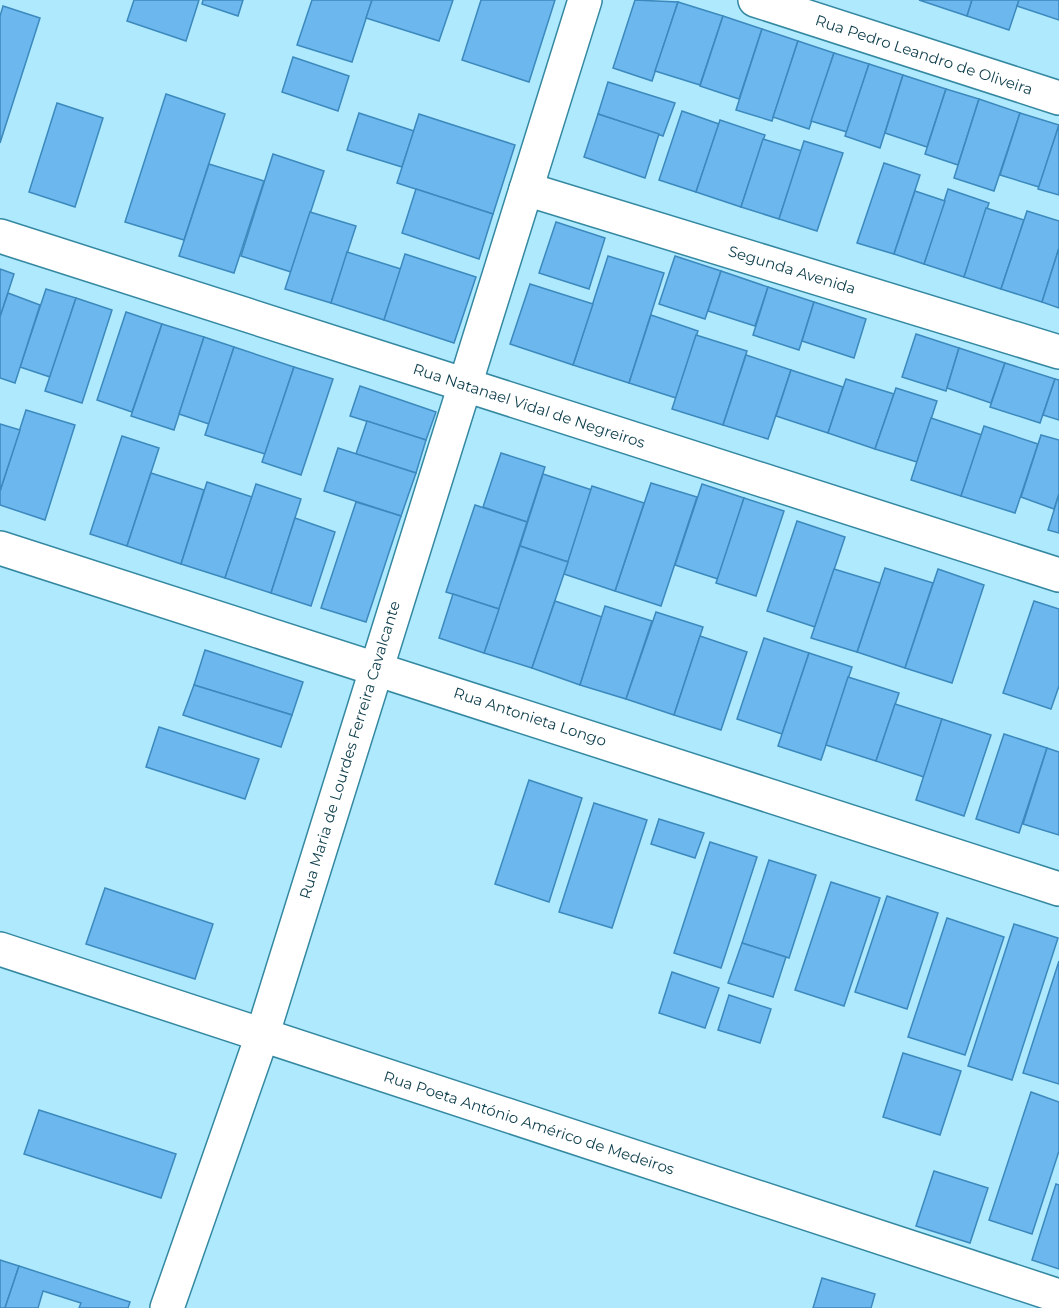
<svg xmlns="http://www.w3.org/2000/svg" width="1059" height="1308" viewBox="0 0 1059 1308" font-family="Montserrat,sans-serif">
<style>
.building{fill:#6cb7ee;stroke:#3c89bd;stroke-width:1.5}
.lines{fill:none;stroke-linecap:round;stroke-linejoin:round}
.street-casing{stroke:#3588a1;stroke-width:36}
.street{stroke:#fff;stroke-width:33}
.labels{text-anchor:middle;stroke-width:4.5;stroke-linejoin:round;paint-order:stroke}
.street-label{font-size:15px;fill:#0d3d4b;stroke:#fff}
</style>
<rect width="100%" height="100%" fill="#aee9fe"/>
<g class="building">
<path d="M134,0H199L186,41L127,21Z"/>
<path d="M203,0H243L238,16L202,4Z"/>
<path d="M312,0H372L352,62L297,45Z"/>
<path d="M372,0H453L439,41L366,18Z"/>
<path d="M481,0H555L529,82L462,60Z"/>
<path d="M635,0L678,2L652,81L613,68Z"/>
<path d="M919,0H972L967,16Z"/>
<path d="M972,0H1019L1009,30L967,16Z"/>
<path d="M1019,0H1059V20L1017,6Z"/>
<path d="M678,2L723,16L700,85L655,71Z"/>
<path d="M3,6L40,18L0,143V16Z"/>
<path d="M723,16L762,29L739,99L700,86Z"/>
<path d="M762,29L798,41L772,121L736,110Z"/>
<path d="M798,41L834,53L809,129L773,117Z"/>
<path d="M834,53L869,64L847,132L811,121Z"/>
<path d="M293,57L349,76L338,111L282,92Z"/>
<path d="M869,64L903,75L880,148L845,136Z"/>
<path d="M903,75L946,89L927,147L885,133Z"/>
<path d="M608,82L675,103L663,136L598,114Z"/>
<path d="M946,89L979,99L958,165L925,154Z"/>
<path d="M166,94L225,114L184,240L125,222Z"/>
<path d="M979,99L1020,113L994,191L954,178Z"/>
<path d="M57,103L103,118L75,207L29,192Z"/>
<path d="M682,111L719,124L696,192L659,180Z"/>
<path d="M359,113L414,131L402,167L347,150Z"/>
<path d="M1020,113L1059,125L1039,187L1000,175Z"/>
<path d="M419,114L515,145L493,214L397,183Z"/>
<path d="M598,114L659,134L645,178L584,157Z"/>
<path d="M720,120L765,135L741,207L696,192Z"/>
<path d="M1059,125V195L1038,189Z"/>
<path d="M763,139L802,151L779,219L741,207Z"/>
<path d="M804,141L843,153L817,231L779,219Z"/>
<path d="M273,154L324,171L291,272L241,256Z"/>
<path d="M884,163L920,175L894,254L857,243Z"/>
<path d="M209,164L264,181L234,273L179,256Z"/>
<path d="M416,189L493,214L479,259L402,233Z"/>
<path d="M948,189L989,203L964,277L924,264Z"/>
<path d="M915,191L945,201L924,264L894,254Z"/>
<path d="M986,208L1024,220L1001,289L964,277Z"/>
<path d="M1027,211L1059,221V248L1042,302L1001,289Z"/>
<path d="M310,212L356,226L331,303L285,289Z"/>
<path d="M556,222L605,238L589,289L539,273Z"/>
<path d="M1059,248V308L1042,302Z"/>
<path d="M347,252L401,269L384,320L331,303Z"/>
<path d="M405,254L476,277L454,343L384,320Z"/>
<path d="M608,256L664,273L629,383L573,365Z"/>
<path d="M675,256L721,271L705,319L659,304Z"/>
<path d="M0,269L14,274L0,317Z"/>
<path d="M721,271L768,287L755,326L708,311Z"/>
<path d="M530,284L593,304L573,365L510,344Z"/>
<path d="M768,287L814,302L799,350L753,335Z"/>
<path d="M46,289L76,298L50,377L20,367Z"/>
<path d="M8,293L40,305L15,383L0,378V317Z"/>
<path d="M76,298L112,310L82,403L45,391Z"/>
<path d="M814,302L866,319L854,358L802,341Z"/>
<path d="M126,312L162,324L132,412L97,400Z"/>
<path d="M651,315L698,331L676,398L629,383Z"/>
<path d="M162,324L204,337L174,430L131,416Z"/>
<path d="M916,334L959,348L946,391L902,377Z"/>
<path d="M696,335L747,351L723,425L672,409Z"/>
<path d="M204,337L234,347L209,424L179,414Z"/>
<path d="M234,347L294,367L265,454L205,435Z"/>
<path d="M959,348L1005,363L991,403L947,388Z"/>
<path d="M746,355L791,370L768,439L723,425Z"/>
<path d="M1005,363L1055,379L1040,423L990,407Z"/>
<path d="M294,367L333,379L301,475L262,462Z"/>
<path d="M791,370L843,387L828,433L776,416Z"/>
<path d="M846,379L894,394L875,449L828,433Z"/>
<path d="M1055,379L1059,380V420L1043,415Z"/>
<path d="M360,386L436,412L426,440L350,416Z"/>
<path d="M896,388L937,401L917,462L875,449Z"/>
<path d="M26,410L75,425L45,520L0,505V491Z"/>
<path d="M931,418L982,435L961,496L911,480Z"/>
<path d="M367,421L426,440L416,473L356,454Z"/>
<path d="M0,424L20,430L0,491Z"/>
<path d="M984,426L1038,444L1015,513L961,496Z"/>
<path d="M1041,435L1059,440V494L1054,509L1021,497Z"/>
<path d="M122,436L159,448L127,546L90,534Z"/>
<path d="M338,448L416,473L401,516L324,491Z"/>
<path d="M501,453L545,467L527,522L483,507Z"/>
<path d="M151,473L204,490L181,564L127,546Z"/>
<path d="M543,474L592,490L568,562L520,546Z"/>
<path d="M207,482L252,497L225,578L181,564Z"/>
<path d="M651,483L697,497L661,606L615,591Z"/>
<path d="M256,484L301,499L271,593L225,578Z"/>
<path d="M702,484L744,498L718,579L675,565Z"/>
<path d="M592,486L644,503L615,591L564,574Z"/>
<path d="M1059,494V533L1048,530Z"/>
<path d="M744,498L784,511L756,596L716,583Z"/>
<path d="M356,502L401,516L366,622L321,608Z"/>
<path d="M475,505L527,522L499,609L446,592Z"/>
<path d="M295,518L335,532L311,606L271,593Z"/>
<path d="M797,521L845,537L815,627L767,611Z"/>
<path d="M520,546L568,562L532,668L484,653Z"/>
<path d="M885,568L933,583L905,668L857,652Z"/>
<path d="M834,569L880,583L857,652L811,638Z"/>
<path d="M938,569L984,585L952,683L905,668Z"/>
<path d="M453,594L499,609L484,653L439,638Z"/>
<path d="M555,601L602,617L580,685L532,668Z"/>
<path d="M1034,601L1059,609V686L1051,709L1003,693Z"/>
<path d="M605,606L652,621L626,699L580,685Z"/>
<path d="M656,612L703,627L674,715L626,699Z"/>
<path d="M700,636L747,652L721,730L674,715Z"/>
<path d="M764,638L809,653L782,734L737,719Z"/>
<path d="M205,650L303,682L292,715L194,685Z"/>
<path d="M809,653L852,667L821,760L778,746Z"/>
<path d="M848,677L899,693L876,761L826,745Z"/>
<path d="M194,685L292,715L281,747L183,715Z"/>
<path d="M895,704L942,719L924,777L876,761Z"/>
<path d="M942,719L991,735L964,816L916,800Z"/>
<path d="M159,727L259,759L245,799L146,767Z"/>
<path d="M1004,734L1047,748L1019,833L976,819Z"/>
<path d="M1047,748L1059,752V835L1023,824Z"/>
<path d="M529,780L582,798L549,902L495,884Z"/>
<path d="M594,803L647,820L612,928L559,912Z"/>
<path d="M659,819L704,833L695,858L651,844Z"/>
<path d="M710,842L757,857L721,968L674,953Z"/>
<path d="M769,860L816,875L789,958L742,943Z"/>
<path d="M831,882L880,898L844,1006L795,990Z"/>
<path d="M105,888L213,924L195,979L86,944Z"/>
<path d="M887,896L938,913L907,1009L855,992Z"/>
<path d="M947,918L1004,937L965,1055L908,1037Z"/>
<path d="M1014,924L1058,938L1012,1080L968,1066Z"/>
<path d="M742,943L786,957L773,997L728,983Z"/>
<path d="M1059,961V1084L1023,1073Z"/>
<path d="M672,972L719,988L705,1028L659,1013Z"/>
<path d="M729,995L771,1009L760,1043L718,1030Z"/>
<path d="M903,1053L961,1071L940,1135L883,1117Z"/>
<path d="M1031,1092L1059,1102V1151L1032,1234L989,1220Z"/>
<path d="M39,1110L176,1154L161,1198L24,1154Z"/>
<path d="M934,1171L988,1188L970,1243L916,1226Z"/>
<path d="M1056,1184L1059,1185V1269L1032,1260Z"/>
<path d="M0,1260L19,1266L5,1308H0Z"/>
<path d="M19,1266L130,1302L128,1308H79L81,1303L43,1291L38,1308H5Z"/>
<path d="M822,1278L875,1294L871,1308H813Z"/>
</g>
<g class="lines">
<defs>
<g id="street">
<path d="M755,0L1059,98"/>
<path d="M526,189L1059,352"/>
<path d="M0,236L1059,575"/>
<path d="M0,548L1059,889"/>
<path d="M0,949L1059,1296"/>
<path d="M167,1308L262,1036L585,0"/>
</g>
</defs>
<use href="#street" class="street-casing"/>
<use href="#street" class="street"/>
</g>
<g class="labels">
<g class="street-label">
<text transform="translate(924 55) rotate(18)" y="5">Rua Pedro Leandro de Oliveira</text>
<text transform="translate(792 270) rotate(17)" y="5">Segunda Avenida</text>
<text transform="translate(529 406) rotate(18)" y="5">Rua Natanael Vidal de Negreiros</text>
<text transform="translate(530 717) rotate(18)" y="5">Rua Antonieta Longo</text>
<text transform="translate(350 750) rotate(-73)" y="5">Rua Maria de Lourdes Ferreira Cavalcante</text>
<text transform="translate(529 1123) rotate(18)" y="5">Rua Poeta António Américo de Medeiros</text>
</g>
</g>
</svg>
